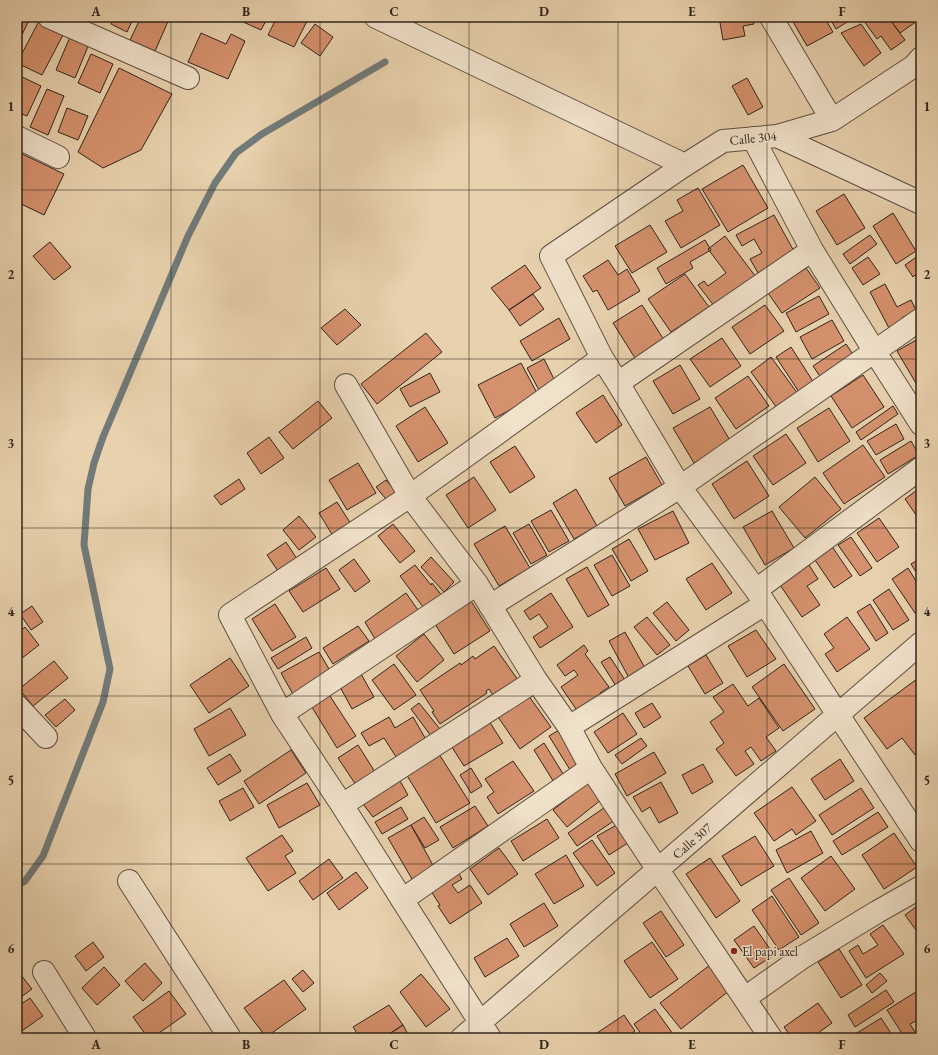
<svg xmlns="http://www.w3.org/2000/svg" width="938" height="1055" viewBox="0 0 938 1055" font-family="'EB Garamond',serif">
	<style>
		.lines { fill: none; stroke-linecap: round; stroke-linejoin: round }
		.stream { stroke: #717a79; stroke-width: 7 }
		.building { fill: #d5916d; stroke: #30241d }
		.minor-casing { stroke: #5e4f41; stroke-width: 24 }
		.minor { stroke: #f0e1ca; stroke-width: 22 }
		.grid { fill: none; stroke: #30241d; stroke-width: 1; stroke-opacity: 0.55 }
		.poi-dot { fill: #8f2418; stroke: #f0e1ca; stroke-width: 1.5 }
		.labels { text-anchor: middle; dominant-baseline: central; stroke-width: 3; stroke-linejoin: round; paint-order: stroke }
		.street-label { font-size: 13px; fill: #30241d; stroke: #f0e1ca }
		.poi-label { font-size: 13px; fill: #30241d; stroke: #f0e1ca; text-anchor: start }
		.neatline { fill: none; stroke: #30241d; stroke-width: 1.5 }
		.grid-label { font-size: 13px; text-anchor: middle; font-weight: bold; fill: #30241d }
	</style>
	<rect width="100%" height="100%" fill="#e8d1ad"/>
	<filter id="stains"><feTurbulence type="fractalNoise" baseFrequency=".005" numOctaves="4"/><feColorMatrix values="0 0 0 0 .2 0 0 0 0 .09 0 0 0 0 .02 0 0 0 .5 -.17"/></filter>
	<radialGradient id="worn" r=".72"><stop offset=".6" stop-color="#630" stop-opacity="0"/><stop offset="1" stop-color="#630" stop-opacity=".3"/></radialGradient>
	<g class="lines">
		<path class="stream" d="M17 885 25 881 43 856 103 702 110 669 84 545 88 489 94 463 103 437 188 236 215 183 236 153 262 134 385 62"/>
	</g>
	<path class="building" d="M17 17 30 18 18 43H17Z
		M115 17H134L127 32 111 24Z
		M141 17H170L155 51 130 40Z
		M232 17H268L261 30Z
		M277 17H309L294 47 268 35Z
		M719 17H753L754 24 743 26 745 36 723 40Z
		M798 17H824L833 32 807 46 792 20Z
		M829 17H851L852 19 836 29Z
		M861 17H888L905 40 891 50 881 36 877 39Z
		M888 17H921V25L917 21 900 33Z
		M39 21 64 33 42 75 17 63Z
		M315 24 333 37 320 56 301 43Z
		M861 24 881 53 864 66 841 33Z
		M201 33 226 44 231 34 245 41 228 79 188 62Z
		M70 37 89 44 75 78 56 70Z
		M91 54 113 64 100 93 78 83Z
		M119 68 172 94 141 150 103 168 78 152Z
		M18 75 41 86 27 116 17 112Z
		M747 78 763 107 748 115 732 86Z
		M47 89 64 96 48 135 30 127Z
		M67 108 88 116 78 140 58 132Z
		M18 152 64 174 44 215 17 202V155Z
		M743 165 768 208 728 232 702 189Z
		M698 188 720 225 681 248 665 221 683 211 677 200Z
		M844 194 865 228 837 245 816 211Z
		M893 213 916 251 896 264 873 226Z
		M774 215 795 253 758 273 750 259 762 253 754 239 742 246 736 235Z
		M650 225 667 252 632 273 615 246Z
		M870 235 877 244 850 264 843 254Z
		M725 236 756 277 715 307 698 285 704 281 708 286 726 273 708 249Z
		M705 240 711 250 690 262 693 268 666 284 657 268Z
		M50 242 71 267 54 280 33 256Z
		M921 254V284L915 275 913 277 905 265Z
		M868 257 880 274 863 285 852 268Z
		M608 260 618 275 627 269 640 291 608 310 597 290 593 292 583 276Z
		M525 265 541 288 509 310 491 288Z
		M806 268 820 288 782 313 768 293Z
		M685 274 709 307 671 332 648 299Z
		M885 284 897 307 911 300 916 310 902 318 904 320 889 328 870 292Z
		M533 294 544 309 520 326 509 310Z
		M819 296 829 314 796 332 786 313Z
		M642 305 664 340 635 358 613 323Z
		M765 305 784 331 750 354 732 327Z
		M345 309 361 325 337 345 321 328Z
		M559 318 570 339 532 361 520 341Z
		M832 320 844 341 812 359 800 337Z
		M426 333 442 352 377 404 361 384Z
		M722 338 741 366 710 387 690 359Z
		M918 339 921 345V383L917 385 897 351Z
		M846 344 856 359 823 381 813 366Z
		M791 347 814 383 799 392 776 357Z
		M771 357 798 394 777 408 751 372Z
		M544 359 556 383 540 392 527 368Z
		M521 363 538 395 495 418 478 385Z
		M680 365 700 399 673 414 653 381Z
		M430 373 440 392 410 407 400 389Z
		M863 375 884 407 852 428 831 396Z
		M748 376 769 406 736 429 715 398Z
		M603 395 622 425 596 443 576 413Z
		M318 401 332 418 293 449 279 432Z
		M893 406 898 414 861 440 856 432Z
		M425 407 448 443 418 462 396 426Z
		M710 407 731 442 694 463 673 428Z
		M829 408 850 441 818 462 797 428Z
		M896 424 904 439 876 455 867 441Z
		M786 434 806 463 773 485 753 456Z
		M269 437 284 458 261 474 247 453Z
		M911 441 919 455 888 474 880 460Z
		M863 445 885 477 844 504 823 473Z
		M515 446 535 477 510 493 490 462Z
		M646 457 662 485 625 506 609 478Z
		M747 461 769 496 734 519 712 484Z
		M358 463 376 493 347 510 329 480Z
		M474 477 496 510 468 528 446 495Z
		M815 477 841 509 805 538 779 507Z
		M239 479 245 489 221 505 214 496Z
		M386 480 400 496 390 504 376 487Z
		M921 487V522L905 499Z
		M576 489 597 526 574 539 553 503Z
		M337 502 351 524 333 536 319 513Z
		M551 510 569 541 549 552 531 521Z
		M673 511 689 543 655 560 638 529Z
		M772 511 794 548 765 565 743 527Z
		M299 516 316 537 299 550 283 530Z
		M879 518 899 547 877 562 857 533Z
		M393 524 415 551 400 563 378 536Z
		M529 524 547 555 531 564 513 533Z
		M505 526 530 568 499 586 474 544Z
		M851 537 872 568 860 576 838 545Z
		M629 539 648 571 631 581 612 549Z
		M286 542 297 559 278 571 267 555Z
		M831 545 852 576 834 588 813 557Z
		M612 555 630 586 612 596 594 565Z
		M431 557 454 582 444 592 421 567Z
		M921 558V580L911 564Z
		M354 559 370 581 355 592 339 570Z
		M712 563 732 593 706 610 686 579Z
		M415 565 431 585 432 583 443 597 426 611 400 576Z
		M809 565 818 579 807 586 820 605 802 617 780 585Z
		M587 567 609 605 588 617 566 579Z
		M326 568 340 589 303 612 289 591Z
		M908 568 921 589V610L915 613 892 579Z
		M889 589 909 620 893 630 873 600Z
		M406 593 418 610 375 639 365 622Z
		M551 593 573 627 540 648 533 637 548 627 539 614 530 620 524 611Z
		M471 601 490 631 454 654 435 624Z
		M667 602 689 630 676 641 653 613Z
		M275 604 296 637 272 651 252 619Z
		M870 604 888 633 876 641 857 612Z
		M32 606 43 622 31 630 20 614Z
		M647 617 670 645 657 655 634 627Z
		M847 617 870 649 837 672 825 654 834 648 824 634Z
		M358 626 369 641 333 664 323 648Z
		M25 627 39 645 17 662V634Z
		M756 630 776 659 747 677 728 646Z
		M625 632 645 668 629 678 609 641Z
		M424 634 444 660 417 682 396 656Z
		M306 637 312 648 278 669 271 658Z
		M584 645 588 651 585 654 609 687 600 693 601 695 578 712 561 687 578 675 574 670 565 676 557 665Z
		M494 646 518 680 494 697 489 689 486 691 487 693 440 724 432 712 434 711 420 690 460 663 461 665 473 656 475 659Z
		M319 652 332 674 294 696 281 673Z
		M706 655 723 683 705 694 688 666Z
		M610 657 625 680 616 686 601 662Z
		M230 658 249 686 209 713 190 685Z
		M54 661 68 678 33 706 19 689Z
		M394 664 416 695 394 710 372 680Z
		M784 664 815 709 783 731 752 687Z
		M361 674 374 697 352 709 340 687Z
		M921 676V751L915 755 902 738 887 749 864 718Z
		M733 684 748 706 759 698 779 728 766 737 776 751 761 761 751 747 745 751 754 764 736 776 716 749 724 743 710 722 724 712 713 697Z
		M328 693 356 736 337 748 310 704Z
		M528 695 551 727 520 749 498 717Z
		M65 699 75 710 56 727 45 715Z
		M419 703 440 729 431 736 411 709Z
		M652 703 661 717 644 728 635 713Z
		M230 708 246 735 209 756 194 729Z
		M623 713 637 734 608 753 594 732Z
		M389 717 395 728 413 717 428 743 398 760 384 738 369 746 361 733Z
		M489 721 503 743 464 766 450 744Z
		M559 730 582 766 572 773 549 736Z
		M641 738 647 746 622 764 615 755Z
		M544 743 565 777 555 784 534 750Z
		M358 745 375 772 356 785 338 758Z
		M291 750 306 773 259 804 244 781Z
		M654 752 666 773 627 796 615 774Z
		M230 754 241 771 218 785 207 768Z
		M439 754 470 803 436 823 406 774Z
		M840 759 854 781 825 800 811 779Z
		M513 761 534 791 498 814 487 797 494 792 485 779Z
		M703 764 713 782 692 794 682 775Z
		M471 768 482 786 471 793 460 775Z
		M400 781 408 795 373 817 363 804Z
		M589 782 602 799 567 827 553 810Z
		M661 782 678 813 659 823 650 807 642 812 633 797Z
		M307 783 320 805 279 828 267 805Z
		M792 787 816 821 796 835 792 829 774 841 754 813Z
		M243 788 254 807 230 821 219 801Z
		M861 788 874 808 832 835 819 815Z
		M608 805 618 818 577 846 568 833Z
		M475 806 488 826 453 848 440 827Z
		M401 807 408 819 382 834 375 822Z
		M878 812 888 827 842 855 833 841Z
		M424 817 439 840 425 848 411 825Z
		M547 819 559 838 523 861 511 841Z
		M620 823 631 841 609 855 597 836Z
		M411 825 434 867 412 879 388 838Z
		M811 831 823 853 787 873 776 850Z
		M894 833 917 867 884 889 862 855Z
		M282 835 293 851 285 856 296 873 268 891 246 858Z
		M755 836 774 866 741 886 722 856Z
		M592 840 615 873 597 886 573 853Z
		M499 848 518 874 488 895 470 869Z
		M566 855 584 886 554 904 535 874Z
		M831 856 855 889 825 911 801 878Z
		M710 858 740 901 716 918 686 874Z
		M329 859 343 878 313 900 299 881Z
		M456 869 462 879 452 885 458 893 470 885 482 903 450 924 438 906 440 905 429 888Z
		M356 872 368 888 339 910 327 893Z
		M789 878 819 923 801 935 771 890Z
		M772 896 799 937 779 950 752 910Z
		M544 903 558 926 524 947 510 924Z
		M921 903V937L905 915Z
		M661 911 684 945 666 957 643 923Z
		M883 925 904 954 866 978 849 951 858 945 863 954 878 945 870 934Z
		M754 926 774 955 754 968 734 940Z
		M507 938 519 956 485 977 474 958Z
		M93 942 104 957 86 971 75 956Z
		M652 942 678 979 650 998 624 961Z
		M839 949 862 985 841 998 818 962Z
		M145 963 162 983 143 1001 125 981Z
		M710 965 730 990 681 1029 660 1003Z
		M104 967 120 985 97 1005 82 988Z
		M17 970 32 989 17 1000Z
		M303 970 314 983 303 992 292 979Z
		M880 973 887 981 872 993 866 985Z
		M421 974 450 1009 426 1027 400 992Z
		M284 980 306 1009 266 1037 244 1008Z
		M886 990 894 1002 855 1027 848 1015Z
		M919 990 921 992V1018L910 1024 917 1035 913 1038H905L887 1010Z
		M169 991 186 1014 152 1038H148L133 1017Z
		M30 998 43 1016 19 1033 17 1030V1007Z
		M818 1003 832 1023 811 1038H792L784 1027Z
		M389 1005 403 1025 383 1038H360L353 1027Z
		M655 1009 673 1034 667 1038H644L634 1024Z
		M624 1015 635 1031 625 1038H600L597 1033Z
		M881 1018 894 1038H849Z
		M403 1025 410 1038H383Z"/>
	<g class="lines">
		<g class="minor-casing">
			<path id="minor" d="M49 17 188 78
				M376 17 685 165
				M771 17 832 120
				M921 58 914 66 832 120 777 136 723 141 685 165 551 256 602 358 618 383 680 487 756 590 921 841
				M777 136 921 203
				M17 137 58 157
				M753 138 812 250 875 352 921 424
				M618 383 812 250
				M346 385 410 496 477 584 536 680 569 727 591 768 658 870 771 1038
				M756 590 921 468
				M490 606 680 487 921 319
				M17 706 46 737
				M282 714 477 584
				M569 727 765 604
				M342 805 536 680
				M129 881 230 1038
				M402 900 591 768
				M44 972 85 1038
				M745 998 803 957 877 912 921 887
				M462 1038 921 643
				M490 1038 342 805 282 714 230 615 410 496 602 358"/>
		</g>
		<use href="#minor" class="minor"/>
	</g>
	<path class="grid" d="M171 17V1038M320 17V1038M469 17V1038M618 17V1038M767 17V1038M17 190H921M17 359H921M17 528H921M17 696H921M17 864H921"/>
	<circle class="poi-dot" cx="734" cy="951" r="4"/>
	<g class="labels">
		<g class="street-label">
			<text transform="translate(753 138) rotate(-6)">Calle 304</text>
			<text transform="translate(692 841) rotate(-41)">Calle 307</text>
		</g>
		<g class="poi-label">
			<text x="742" y="951">El papi axel</text>
		</g>
	</g>
	<rect width="938" height="1055" fill="none" stroke="#e8d1ad" stroke-width="44"/>
	<rect x="22" y="22" width="894" height="1011" class="neatline"/>
	<g class="grid-label">
		<text x="96" y="16">A</text>
		<text x="246" y="16">B</text>
		<text x="394" y="16">C</text>
		<text x="544" y="16">D</text>
		<text x="692" y="16">E</text>
		<text x="842" y="16">F</text>
		<text x="11" y="111">1</text>
		<text x="927" y="111">1</text>
		<text x="11" y="279">2</text>
		<text x="927" y="279">2</text>
		<text x="11" y="448">3</text>
		<text x="927" y="448">3</text>
		<text x="11" y="616">4</text>
		<text x="927" y="616">4</text>
		<text x="11" y="785">5</text>
		<text x="927" y="785">5</text>
		<text x="11" y="953">6</text>
		<text x="927" y="953">6</text>
		<text x="96" y="1049">A</text>
		<text x="246" y="1049">B</text>
		<text x="394" y="1049">C</text>
		<text x="544" y="1049">D</text>
		<text x="692" y="1049">E</text>
		<text x="842" y="1049">F</text>
	</g>
	<rect width="100%" height="100%" filter="url(#stains)"/>
	<rect width="100%" height="100%" fill="url(#worn)"/>
</svg>
